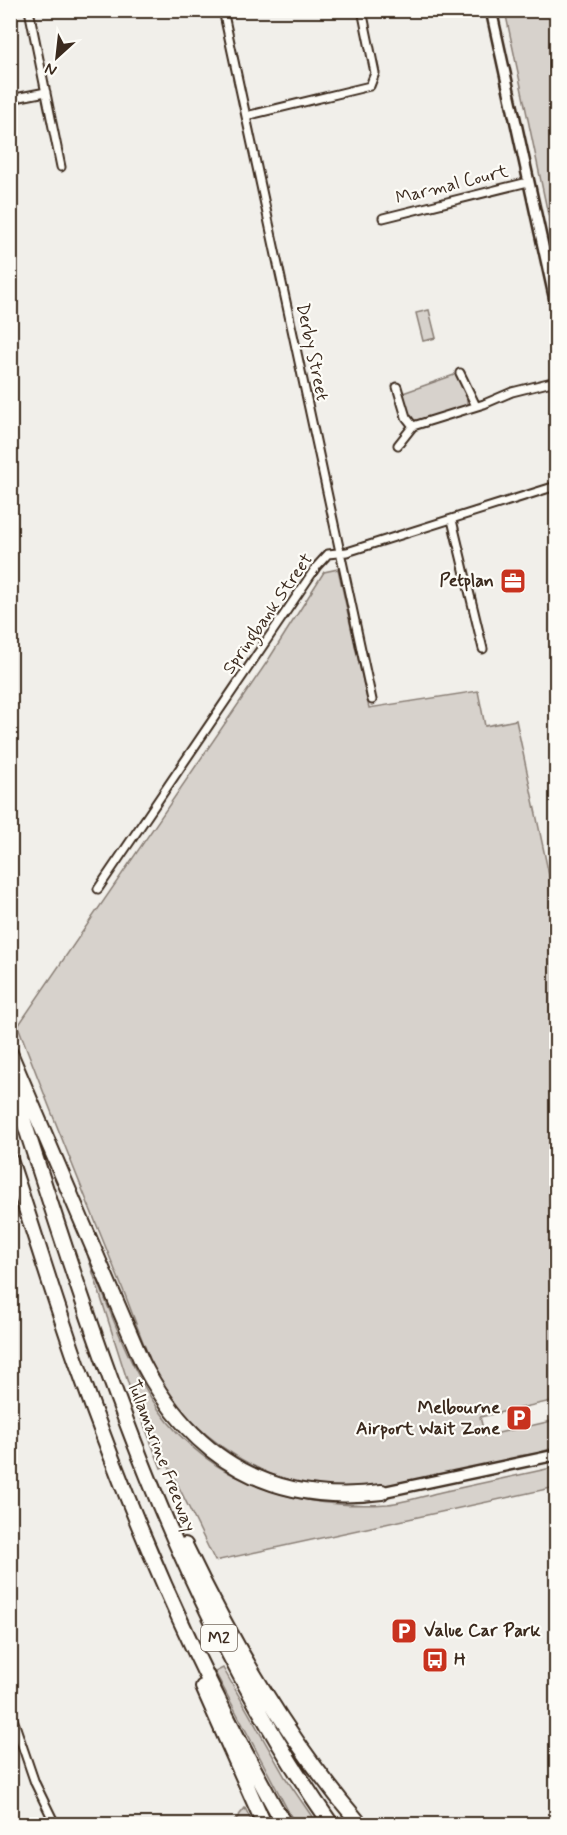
<svg xmlns="http://www.w3.org/2000/svg" width="567" height="1835" viewBox="0 0 567 1835" font-family="Mynerve,sans-serif">
	<style>
		.green { fill: #d7d2cc; stroke: #897e75; stroke-width: 1.5 }
		.lines { fill: none; stroke-linecap: round; stroke-linejoin: round }
		.minor-casing { stroke: #3b2a1e; stroke-width: 11 }
		.tertiary-casing { stroke: #3b2a1e; stroke-width: 14 }
		.motorway-casing { stroke: #3b2a1e; stroke-width: 18 }
		.minor { stroke: #fdfcf7; stroke-width: 7 }
		.tertiary { stroke: #fdfcf7; stroke-width: 9 }
		.motorway { stroke: #fdfcf7; stroke-width: 14 }
		.labels { text-anchor: middle; dominant-baseline: central; stroke-width: 4.5; stroke-linejoin: round; paint-order: stroke }
		.shield { fill: #fdfcf7; stroke: #75695f; stroke-width: 1.5 }
		.shield-label { font-size: 16px; font-weight: bold; fill: #3b2a1e }
		.street-label { font-size: 18px; fill: #3b2a1e; stroke: #fdfcf7 }
		.poi-label { font-size: 18px; font-weight: bold; fill: #3b2a1e; stroke: #fdfcf7; text-anchor: end }
	</style>
	<rect width="100%" height="100%" fill="#f1efea"/>
	<filter id="ink" filterUnits="userSpaceOnUse"><feTurbulence type="fractalNoise" baseFrequency=".0167" numOctaves="2"/><feDisplacementMap in="SourceGraphic" scale="12" xChannelSelector="R" yChannelSelector="G"/><feConvolveMatrix kernelMatrix="1 2 1 2 8 2 1 2 1" color-interpolation-filters="sRGB"/></filter>
	<g filter="url(#ink)">
		<path class="green" d="M505 11H556V252Z
			M429 310 436 338 423 341 416 313Z
			M457 374 467 394V403L464 406 417 421 410 418 403 393Z
			M338 569 369 708 478 691 485 726 516 720 553 894 556 893V1400L480 1417 485 1436 556 1420V1447L535 1454 517 1456V1459C456 1472 378 1497 316 1487 262 1478 213 1447 178 1406 153 1378 138 1327 124 1292 88 1204 52 1116 18 1026L267 662 324 572Z
			M88 1257C110 1308 127 1364 159 1410 211 1484 300 1510 388 1504 405 1502 424 1496 441 1492 479 1484 518 1475 556 1467V1487L215 1561 168 1465 161 1468 130 1389Z
			M223 1668 285 1777 317 1824H295L215 1672Z
			M245 1808 253 1824H232Z"/>
		<g class="lines">
			<g class="minor-casing">
				<path id="minor" d="M29 10 61 167
					M223 10 372 700
					M10 99 46 92
					M246 116 370 86 375 73 362 10
					M383 218 528 182
					M460 373 476 406
					M397 387 406 417 413 426
					M398 445 413 426 484 404 512 392 556 381
					M452 520 483 649
					M98 889 317 566 328 554 347 552 556 486
					M10 1710 35 1783 55 1824"/>
			</g>
			<g class="tertiary-casing">
				<path id="tertiary" d="M491 10 556 305
					M382 1492 556 1455"/>
			</g>
			<g class="motorway-casing">
				<path id="motorway" d="M10 1053 142 1362C192 1459 271 1506 382 1492
					M10 1078C93 1336 174 1600 331 1824
					M10 1160C34 1231 55 1302 80 1372 135 1528 203 1680 284 1824
					M185 1545C233 1645 288 1740 360 1824
					M203 1687 264 1824"/>
			</g>
			<use href="#minor" class="minor"/>
			<use href="#tertiary" class="tertiary"/>
			<use href="#motorway" class="motorway"/>
		</g>
	</g>
	<defs>
		<g id="office-square" transform="scale(1.35)"><rect x="-9" y="-9" width="18" height="18" rx="4" fill="#c8321e" stroke="#fdfcf7"/><path d="M-6-3h4V-5.5h4V-3h4V5H-6ZM-1-4.5V-3h2v-1.5ZM-6 0V1H6V0Z" fill="#fff"/></g>
		<g id="parking-square" transform="scale(1.35)"><rect x="-9" y="-9" width="18" height="18" rx="4" fill="#c8321e" stroke="#fdfcf7"/><path d="M-3.5-5.5H1a3.5 3.5 0 0 1 0 7H-1V5.5H-3.5ZM-1-3.4V-.6H.8a1.4 1.4 0 0 0 0-2.8Z" fill="#fff"/></g>
		<g id="bus-square" transform="scale(1.35)"><rect x="-9" y="-9" width="18" height="18" rx="4" fill="#c8321e" stroke="#fdfcf7"/><path d="M-5-6H5V4H4V6H2V4H-2V6H-4V4H-5ZM-3.5-4V0h7V-4ZM-3.5 1.2v1.5H-2V1.2ZM2 1.2v1.5H3.5V1.2Z" fill="#fff"/></g>
	</defs>
	<g fill-rule="evenodd">
		<use href="#office-square" x="513" y="581"/>
		<use href="#parking-square" x="519" y="1418"/>
		<use href="#parking-square" x="404" y="1631"/>
		<use href="#bus-square" x="435" y="1660"/>
	</g>
	<g class="labels">
		<rect class="shield" x="201" y="1625" width="36" height="26" rx="4.5"/>
		<g class="shield-label">
			<text x="219" y="1638">M2</text>
		</g>
		<g class="street-label">
			<text transform="translate(452 185) rotate(-14)">Marmal Court</text>
			<text transform="translate(312 352) rotate(78)">Derby Street</text>
			<text transform="translate(268 614) rotate(-55)">Springbank Street</text>
			<text transform="translate(161 1456) rotate(69)">Tullamarine Freeway</text>
		</g>
		<g class="poi-label">
			<text x="494" y="581">Petplan</text>
			<text x="500" y="1408">Melbourne<tspan x="500" dy="21">Airport Wait Zone</tspan></text>
			<text x="424" y="1631" text-anchor="start">Value Car Park</text>
			<text x="454" y="1660" text-anchor="start">H</text>
		</g>
	</g>
	<rect width="567" height="1835" fill="none" stroke="#fdfcf7" stroke-width="36"/>
	<rect x="18" y="18" width="531" height="1799" fill="none" stroke="#3b2a1e" stroke-width="2" filter="url(#ink)"/>
	<g transform="translate(57 57) rotate(207)" stroke="#fdfcf7" stroke-width="4.5" paint-order="stroke">
	<path d="M0-4.5L10 22L0 15L-10 22Z" fill="#3b2a1e"/>
	<text y="-9" font-size="16" font-weight="bold" text-anchor="middle" fill="#3b2a1e">N</text>
	</g>
</svg>
